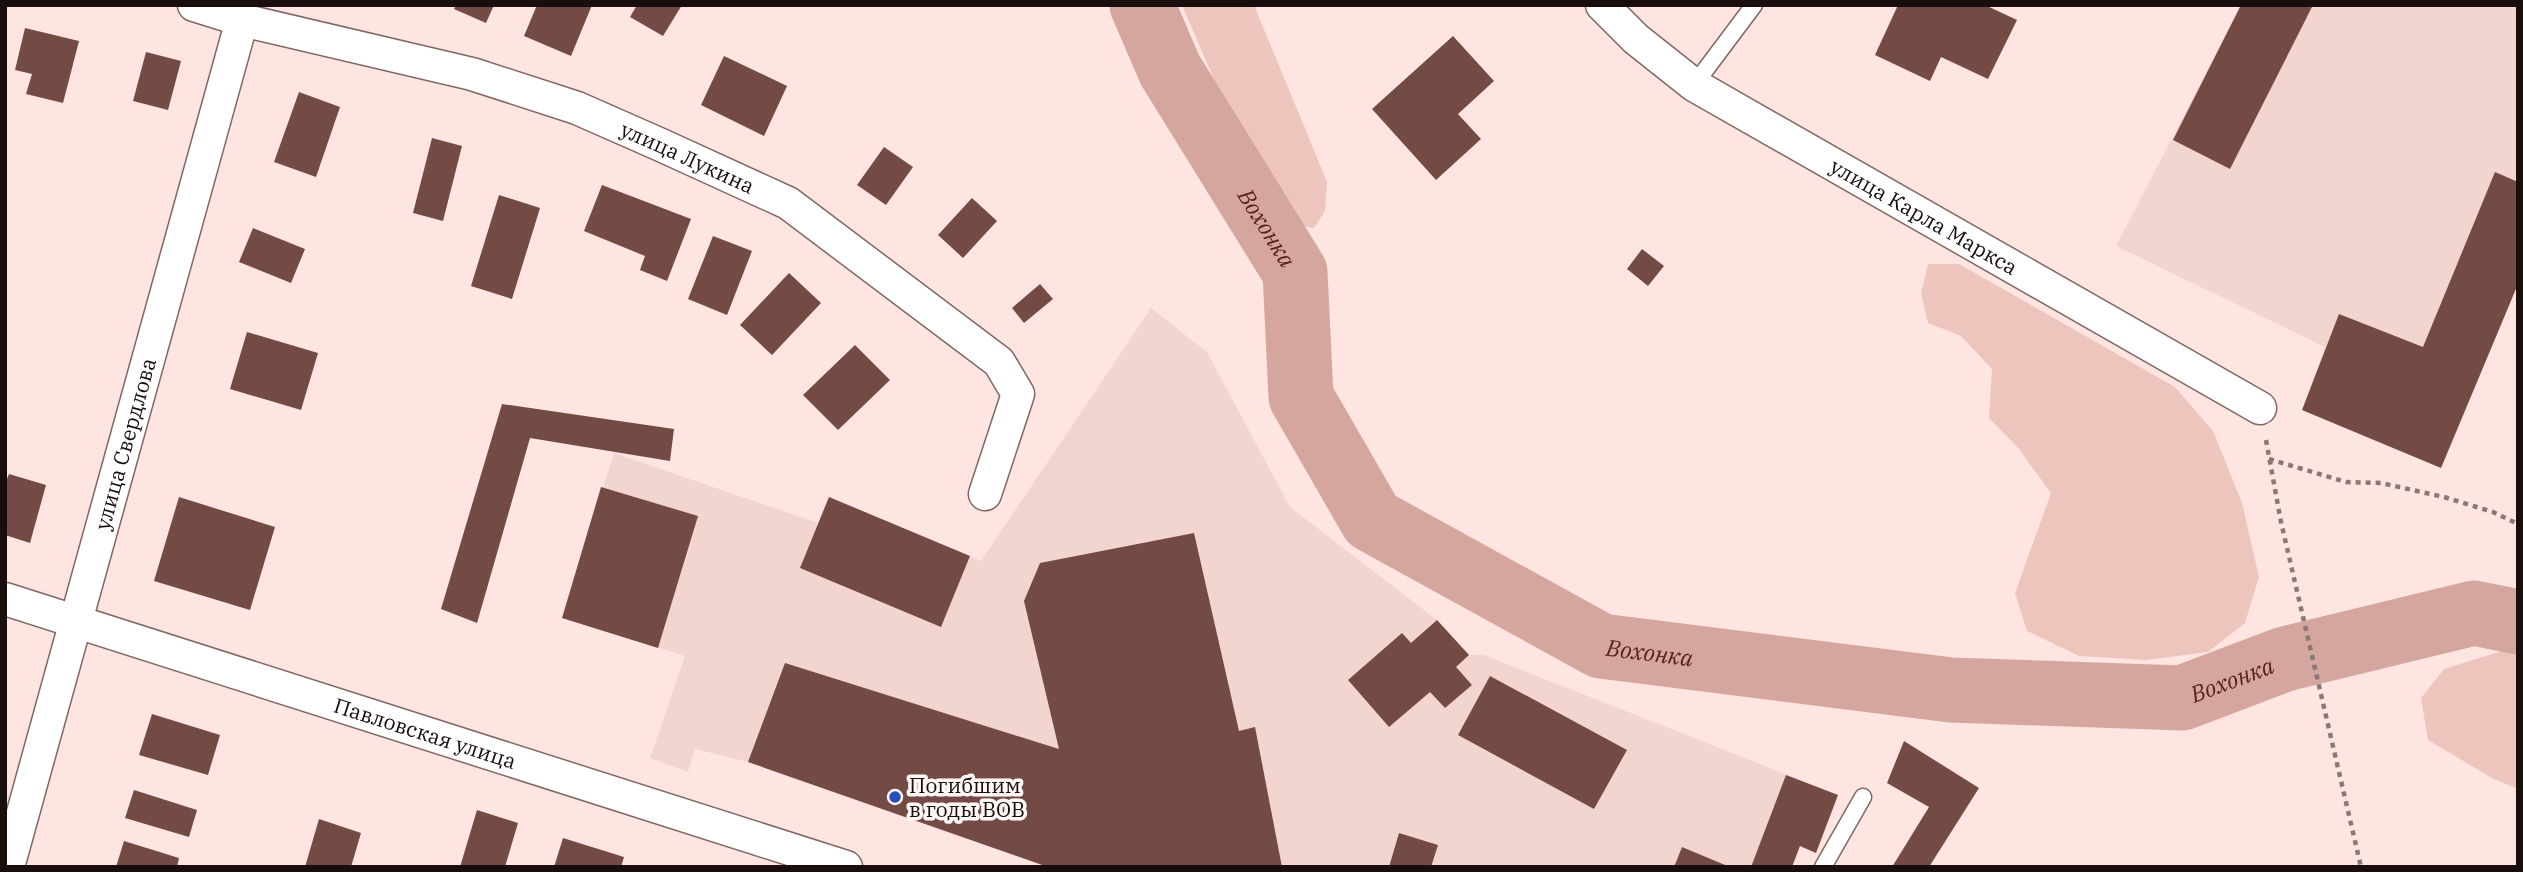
<svg xmlns="http://www.w3.org/2000/svg" width="2523" height="872" viewBox="0 0 2523 872" font-family="'IBM Plex Serif',serif">
	<style>
		.built { fill: #f3d5cf }
		.green { fill: #eec5bd }
		.lines { fill: none; stroke-linecap: round; stroke-linejoin: round }
		.river { stroke: #d5a69d; stroke-width: 65 }
		.building { fill: #734b44 }
		.service-casing { stroke: #816762; stroke-width: 19 }
		.minor-casing { stroke: #816762; stroke-width: 35 }
		.path { stroke: #8a7875; stroke-width: 4.5; stroke-dasharray: 5 5; stroke-linecap: butt }
		.service { stroke: #fff; stroke-width: 16 }
		.minor { stroke: #fff; stroke-width: 32 }
		.poi-dot { fill: #274ebd; stroke: #fef7f6; stroke-width: 2.5 }
		.labels { text-anchor: middle; dominant-baseline: central; stroke-width: 7; stroke-linejoin: round; paint-order: stroke }
		.street-label { font-size: 21px; fill: #180e0c; stroke: #fef7f6 }
		.poi-label { font-size: 21px; fill: #180e0c; stroke: #fef7f6; text-anchor: start }
		.water-label { font-size: 23px; font-style: italic; fill: #5a2118; stroke: #fef7f6 }
	</style>
	<rect width="100%" height="100%" fill="#fee5e1"/>
	<path class="built" d="M2241 5H2518V284L2441 468 2302 410 2325 347 2116 246Z
		M1151 308 1207 352 1290 507 1437 620 1469 655H1484L1838 795 1816 853 1765 833 1751 867H1730L1682 847 1674 867H1048L748 762 695 749 688 772 650 758 685 656 562 618 614 453 818 523 829 497 981 561Z"/>
	<path class="green" d="M1182 5H1254L1327 182 1325 211 1314 228 1287 224 1235 128Z
		M1928 264H1959L2175 387 2213 431 2242 503 2259 577 2245 623 2208 652 2146 660 2079 656 2027 631 2015 593 2051 493 2019 449 1989 418 1992 369 1961 336 1928 323 1921 293Z
		M2502 651 2518 655V789L2492 778 2428 740 2421 698 2444 669Z"/>
	<g class="lines">
		<path class="river" id="s1" d="M1142 5 1170 70 1295 272 1301 397 1372 520 1601 646 1951 690 2182 698 2285 659 2474 613 2518 622"/>
	</g>
	<path class="building" d="M456 5H494L486 23 454 9Z
		M537 5H592L571 56 524 36Z
		M637 5H682L663 36 630 17Z
		M1898 5H1985L2017 20 1988 79 1941 57 1930 81 1875 55Z
		M2241 5H2313L2230 169 2173 140Z
		M25 28 79 41 63 103 26 94 32 74 15 70Z
		M1453 36 1494 81 1458 114 1481 139 1436 180 1372 109Z
		M146 52 181 61 168 110 133 101Z
		M724 56 787 86 764 136 701 105Z
		M299 92 340 107 316 177 274 162Z
		M432 138 462 146 443 221 413 213Z
		M884 147 913 167 886 205 857 185Z
		M2495 172 2518 182V284L2441 468 2302 410 2339 314 2423 347Z
		M602 185 691 219 667 281 640 270 645 256 584 231Z
		M499 195 540 208 512 299 471 286Z
		M972 198 997 221 963 258 938 235Z
		M253 228 305 249 291 283 239 262Z
		M713 236 752 251 727 315 688 299Z
		M1642 249 1664 266 1648 286 1627 269Z
		M789 273 821 303 772 355 740 325Z
		M1040 284 1053 299 1024 323 1012 308Z
		M247 332 318 353 301 410 230 389Z
		M855 345 890 380 838 430 803 395Z
		M502 404 674 429 670 461 530 438 477 623 441 609Z
		M9 474 46 485 30 543 5 535V484Z
		M601 487 698 516 658 648 562 618Z
		M179 497 275 527 250 610 154 581Z
		M829 497 970 556 941 627 800 568Z
		M1194 533 1239 731 1255 727 1282 867H1048L748 762 785 663 1059 749 1024 601 1040 563Z
		M1437 620 1469 655 1456 667 1472 685 1445 708 1430 692 1389 727 1348 680 1402 633 1411 643Z
		M1490 676 1627 750 1594 809 1458 735Z
		M152 714 220 735 208 775 139 755Z
		M1904 741 1979 788 1929 867H1892L1929 807 1887 783Z
		M1786 775 1838 795 1816 853 1800 846 1792 867H1751Z
		M134 790 197 810 189 837 125 818Z
		M477 810 518 823 505 867H460Z
		M319 819 361 833 351 867H305Z
		M1399 833 1438 845 1431 867H1389Z
		M563 838 624 857 621 867H554Z
		M124 841 179 858 177 867H116Z
		M1682 847 1730 867H1674Z"/>
	<g class="lines">
		<g class="service-casing">
			<path id="service" d="M1694 85 1754 5
				M1823 867 1863 797"/>
		</g>
		<g class="minor-casing">
			<g id="minor">
				<path id="s2" d="M194 5 242 20 472 74 577 108 661 145 788 203 999 362 1018 394 985 494"/>
				<path id="s3" d="M1602 5 1636 39 1694 85 2260 408"/>
				<path id="s4" d="M5 599 846 867"/>
				<path id="s5" d="M8 867 242 20"/>
			</g>
		</g>
		<path class="path" d="M2266 440 2281 522 2361 867
			M2269 459 2346 482 2381 483 2444 497 2493 512 2518 524"/>
		<use href="#service" class="service"/>
		<use href="#minor" class="minor"/>
	</g>
	<circle class="poi-dot" cx="895" cy="797" r="7"/>
	<g class="labels">
		<g class="street-label">
			<text stroke="none"><textPath href="#s2" startOffset="518">улица Лукина</textPath></text>
			<text stroke="none"><textPath href="#s3" startOffset="387">улица Карла Маркса</textPath></text>
			<text stroke="none"><textPath href="#s5" startOffset="439">улица Свердлова</textPath></text>
			<text stroke="none"><textPath href="#s4" startOffset="441">Павловская улица</textPath></text>
		</g>
		<g class="poi-label">
			<text x="909" y="785">Погибшим<tspan x="909" dy="24">в годы ВОВ</tspan></text>
		</g>
		<g class="water-label">
			<text stroke="none"><textPath href="#s1" startOffset="256">Вохонка</textPath></text>
			<text stroke="none"><textPath href="#s1" startOffset="886">Вохонка</textPath></text>
			<text stroke="none"><textPath href="#s1" startOffset="1474">Вохонка</textPath></text>
		</g>
	</g>
	<rect width="2523" height="872" fill="none" stroke="#180e0c" stroke-width="14"/>
</svg>
